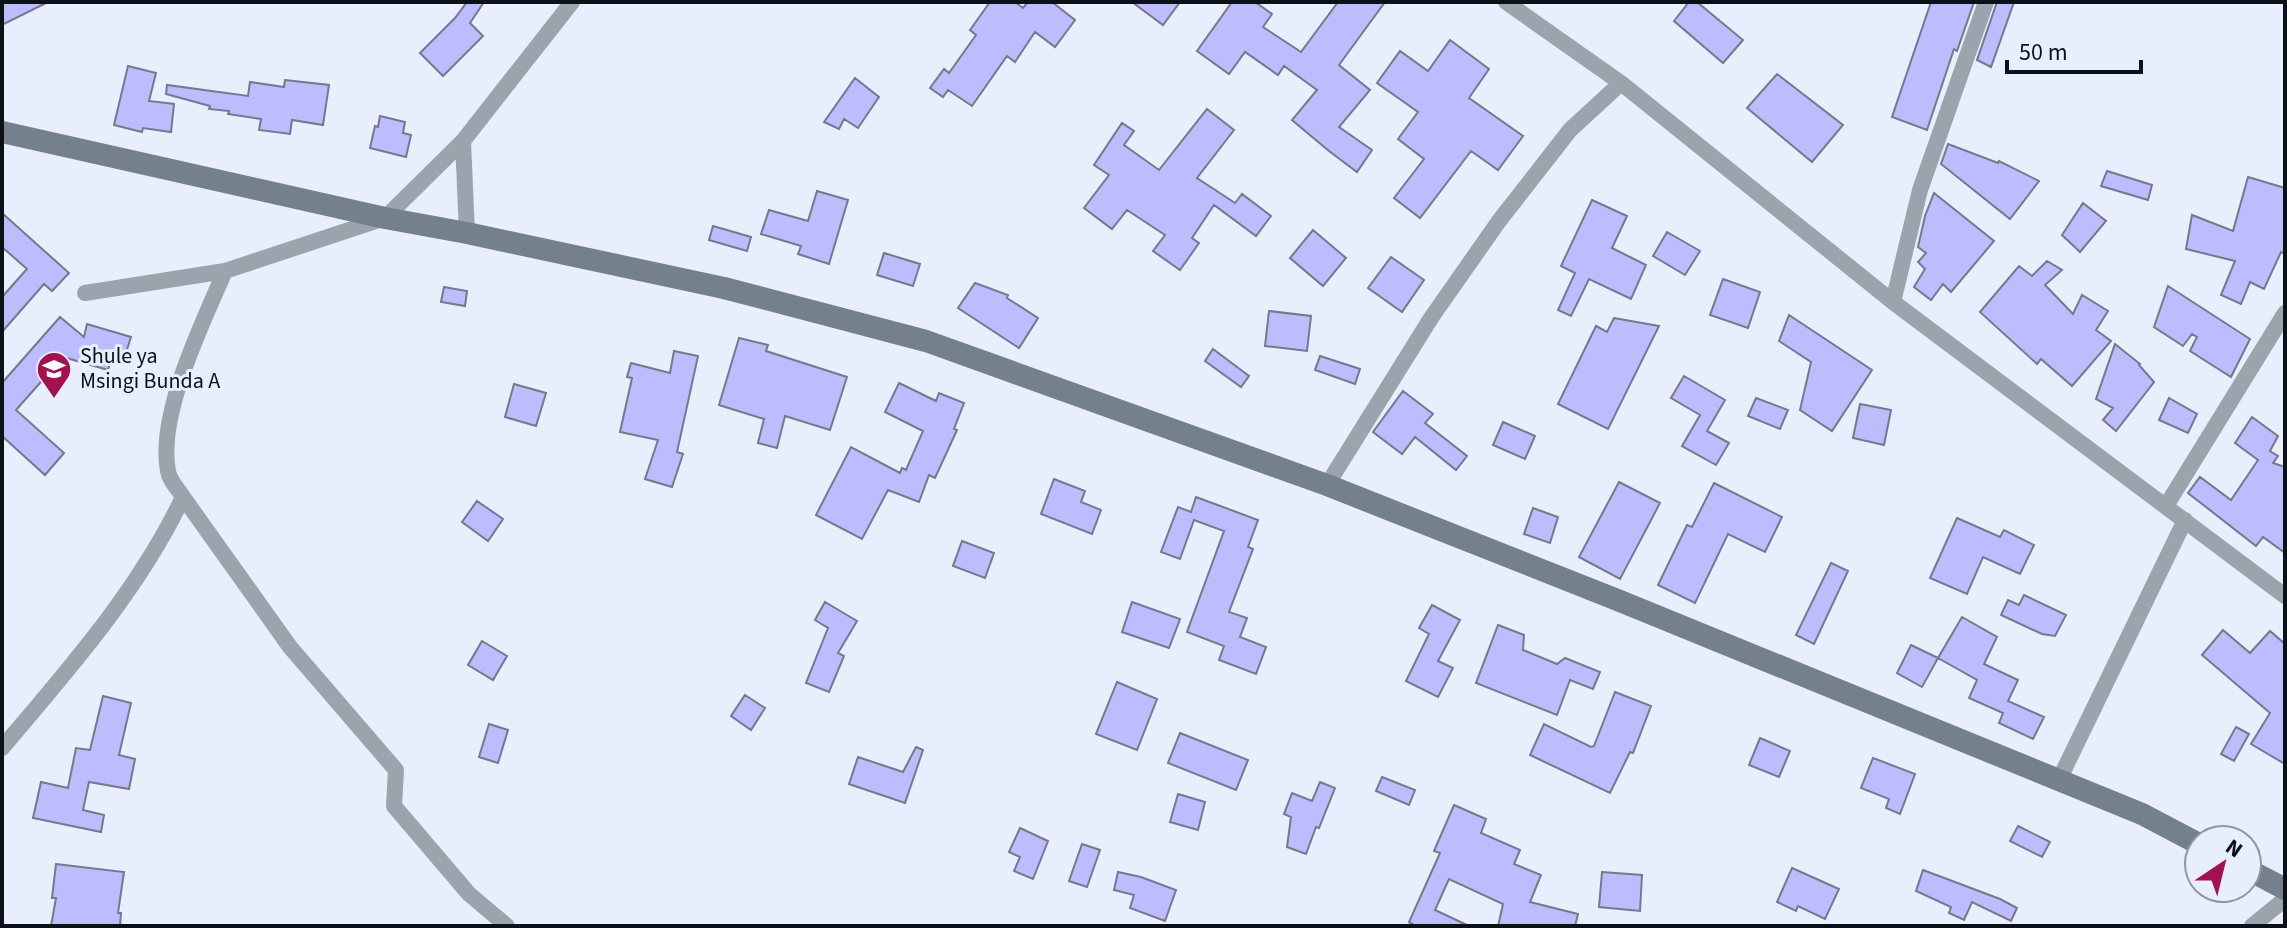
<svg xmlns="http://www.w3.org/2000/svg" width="2287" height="928" viewBox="0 0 2287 928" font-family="'Source Sans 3',sans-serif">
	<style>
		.building { fill: #bdbcfe; stroke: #77778d; stroke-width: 2 }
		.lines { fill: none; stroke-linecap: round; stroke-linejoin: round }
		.street { stroke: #9ba4ac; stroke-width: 16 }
		.secondary { stroke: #74808b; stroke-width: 22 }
		.labels { text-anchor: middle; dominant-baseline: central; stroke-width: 6; stroke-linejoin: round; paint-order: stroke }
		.poi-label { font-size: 22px; fill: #0c1017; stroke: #e8eefc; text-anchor: start }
	</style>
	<rect width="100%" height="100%" fill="#e8eefc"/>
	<path class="building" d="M2 2H48L2 25Z
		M467 2H484L470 23 483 36 443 76 420 53 455 18Z
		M990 2H1015L1023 8 1028 2H1052L1075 20 1055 47 1035 32 1015 62 1007 56 972 106 948 90 943 97 930 88 944 69 949 73 976 35 970 30Z
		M1132 2H1180L1163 25Z
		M1232 2H1255L1272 14 1263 27 1301 52 1338 2H1385L1339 65 1370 90 1339 127 1372 150 1357 172 1329 151 1292 120 1317 90 1284 66 1278 75 1245 52 1229 74 1197 51Z
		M1689 2H1697L1743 40 1723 63 1674 21Z
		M1931 2H1974L1957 51 1954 49 1927 130 1892 117Z
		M1997 2H2014L1991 67 1977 60Z
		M1450 40 1489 69 1469 98 1523 136 1498 170 1471 151 1420 218 1394 198 1424 159 1398 139 1418 112 1377 83 1400 51 1428 71Z
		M128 66 156 73 149 101 174 104 171 132 143 128 142 132 114 125Z
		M1777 74 1843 125 1812 162 1747 108Z
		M855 78 879 97 858 128 844 119 839 129 824 122Z
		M285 80 329 85 323 125 292 120 290 134 259 130 261 119 228 114 229 111 209 109 210 106 166 94 167 85 248 96 250 82 284 87Z
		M1207 109 1234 130 1197 178 1235 203 1242 194 1271 216 1256 236 1214 205 1192 238 1199 243 1180 270 1153 251 1165 235 1127 210 1112 229 1084 208 1109 175 1094 165 1122 123 1134 131 1124 145 1159 170Z
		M380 116 405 122 403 133 411 135 406 157 370 148 375 126 378 127Z
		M1948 144 1998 163 1999 161 2039 181 2010 219 1941 164Z
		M2107 171 2152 185 2148 200 2101 186Z
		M2248 177 2285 188V254L2281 252 2264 289 2250 282 2241 304 2221 295 2235 261 2186 249 2192 215 2233 231Z
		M817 191 848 200 829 264 798 254 801 246 761 234 769 210 808 221Z
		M1934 193 1994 241 1951 292 1943 284 1931 300 1914 287 1925 269 1918 262 1926 253 1918 247 1925 216Z
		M1592 200 1627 216 1612 248 1646 265 1631 299 1589 279 1571 316 1558 310 1575 273 1561 266Z
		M2083 203 2106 221 2080 252 2062 235Z
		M2 213 69 273 52 291 44 284 2 332V297L27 269 2 247Z
		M713 226 751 237 747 251 709 240Z
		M1313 230 1346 258 1323 286 1290 258Z
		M1667 232 1700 251 1685 275 1653 256Z
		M884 253 920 264 913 286 877 275Z
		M1391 257 1424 280 1402 312 1368 288Z
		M2047 261 2062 270 2045 285 2073 314 2082 295 2108 311 2096 330 2111 341 2072 386 2041 359 2037 364 1980 312 2019 266 2032 276Z
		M1723 279 1760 292 1748 328 1710 315Z
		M975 283 1008 295 1007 298 1038 318 1019 348 958 308Z
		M2168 286 2250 339 2231 377 2190 351 2197 337 2192 334 2183 346 2154 327Z
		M444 287 467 291 465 306 441 302Z
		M1269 311 1311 316 1307 351 1265 346Z
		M1789 315 1872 370 1832 431 1800 410 1811 362 1779 341Z
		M60 317 84 337 87 324 131 337 125 356 113 352 108 370 63 357 16 410 64 453 45 475 2 436V383Z
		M1614 318 1659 326 1608 429 1558 404 1596 326 1607 332Z
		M739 338 768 345 766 351 847 377 830 430 785 416 777 448 758 443 764 419 719 405Z
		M2115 344 2140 364 2139 365 2154 382 2116 431 2103 420 2113 408 2096 399Z
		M1213 349 1249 376 1241 387 1205 361Z
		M674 351 698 356 677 452 683 454 672 487 645 479 658 440 620 432 632 378 627 377 631 363 670 373Z
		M1320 356 1360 369 1355 384 1315 370Z
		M1684 376 1725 400 1707 431 1729 443 1716 465 1682 446 1700 415 1671 398Z
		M899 383 936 401 939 393 964 403 954 429 957 430 935 478 929 475 919 502 888 490 862 539 816 515 851 447 900 473 902 468 906 470 923 431 885 412Z
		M514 384 546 393 536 426 505 417Z
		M1403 391 1433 414 1425 423 1467 456 1456 470 1415 437 1402 454 1373 432Z
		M1756 398 1788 410 1780 429 1748 416Z
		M2169 398 2197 414 2188 433 2159 420Z
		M1860 404 1891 410 1884 445 1853 438Z
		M2252 417 2278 436 2270 451 2278 456 2273 463 2285 467V553L2263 537 2256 546 2188 493 2200 477 2231 500 2258 460 2235 443Z
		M1503 422 1535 436 1525 459 1493 445Z
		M1054 479 1085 491 1081 502 1101 510 1092 534 1041 514Z
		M1619 482 1660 503 1620 579 1579 557Z
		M1714 483 1782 517 1765 552 1728 534 1695 603 1658 585 1687 525 1692 527Z
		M1196 497 1258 520 1248 547 1253 549 1229 612 1247 618 1240 637 1266 647 1256 674 1219 660 1224 646 1187 632 1224 531 1194 520 1180 559 1161 552 1178 507 1191 512Z
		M477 501 503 519 488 541 462 522Z
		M1533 508 1558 517 1550 543 1524 534Z
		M1957 518 2000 537 2004 530 2034 545 2020 574 1983 557 1967 594 1930 578Z
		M962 541 994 553 985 578 953 566Z
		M1831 563 1848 571 1814 644 1796 635Z
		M2024 595 2066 615 2055 636 2042 634 2001 615 2008 600 2019 605Z
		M825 602 857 621 838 653 844 656 829 692 806 683 828 628 815 620Z
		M1132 602 1180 619 1169 648 1122 632Z
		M1432 605 1460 620 1438 661 1453 668 1438 697 1406 681 1429 634 1419 628Z
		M1962 617 1997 637 1984 664 2018 680 2008 701 2044 717 2033 739 1999 723 2003 713 1969 698 1977 680 1938 658Z
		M1498 625 1524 635 1523 650 1557 664 1565 658 1600 672 1593 689 1570 680 1557 715 1476 683Z
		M2223 630 2250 653 2270 631 2285 644V764L2251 744 2270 713 2202 655Z
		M482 641 507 656 493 680 468 665Z
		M1911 645 1938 658 1922 687 1897 673Z
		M1117 682 1157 699 1137 750 1096 734Z
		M1615 692 1651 706 1633 753 1630 752 1610 793 1530 755 1544 724 1591 747 1594 746Z
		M745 695 765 708 751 730 731 716Z
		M103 696 131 703 119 755 135 759 129 789 89 782 83 810 104 815 101 832 33 818 41 782 68 788 76 748 90 750Z
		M489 724 508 730 498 763 479 757Z
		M2236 727 2249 734 2234 761 2221 754Z
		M1180 733 1248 760 1236 790 1168 763Z
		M1760 738 1790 751 1779 777 1749 765Z
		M916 747 923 750 905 803 849 784 858 757 903 772Z
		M1873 758 1915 774 1900 814 1886 808 1889 799 1861 788Z
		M1382 777 1415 790 1409 805 1376 791Z
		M1320 782 1335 788 1319 828 1316 827 1306 854 1287 847 1291 817 1284 814 1292 793 1312 801Z
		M1178 794 1205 802 1198 830 1170 822Z
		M1454 805 1486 819 1481 833 1520 850 1514 864 1541 875 1530 902 1578 914 1575 926H1498L1503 904 1449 879 1435 910 1469 926H1416L1409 922 1440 853 1434 851Z
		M2018 826 2050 842 2042 857 2010 841Z
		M1020 828 1048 841 1033 879 1014 871 1020 857 1009 852Z
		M1082 844 1100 850 1087 887 1069 881Z
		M56 864 124 872 118 913H121L120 926H51L56 898H52Z
		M1792 868 1839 889 1825 919 1798 906 1796 911 1777 902Z
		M1923 870 2000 899 2017 908 2011 921 1972 902 1964 920 1949 913 1951 907 1916 891Z
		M1118 872 1141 877 1176 890 1165 921 1130 908 1134 895 1114 890Z
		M1602 872 1642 875 1640 911 1599 907Z"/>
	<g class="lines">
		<path class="street" d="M1506 2 1621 83 1893 302 2285 596
			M463 141 467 233
			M85 293 225 271
			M1893 302 1920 190 1986 2
			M1327 485 1431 318 1499 221 1570 130 1621 83
			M2166 506 2285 313
			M2 748C68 670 139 590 183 497
			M2059 780 2185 520
			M507 926 469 894 394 806 396 770 290 647 183 497C178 489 169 480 168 471 157 415 203 322 225 271L385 218 463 141 572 2
			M2252 926 2285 899"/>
		<path class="secondary" d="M2 132 385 218 467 233 724 288 926 341 1327 485 1620 601 2142 814 2199 844
			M2247 869 2285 889"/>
	</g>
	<defs>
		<g id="school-pin" transform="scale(1.8)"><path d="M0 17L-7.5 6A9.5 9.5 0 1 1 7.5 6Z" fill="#a41150" stroke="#e8eefc"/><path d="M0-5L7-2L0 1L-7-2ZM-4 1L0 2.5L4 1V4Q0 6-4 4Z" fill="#fff"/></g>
	</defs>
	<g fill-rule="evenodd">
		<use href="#school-pin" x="54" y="369"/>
	</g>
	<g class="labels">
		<g class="poi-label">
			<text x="80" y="356">Shule ya<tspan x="80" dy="25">Msingi Bunda A</tspan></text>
		</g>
	</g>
	<rect width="2287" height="928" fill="none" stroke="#0c1017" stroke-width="8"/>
	<g transform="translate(2223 864) rotate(35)"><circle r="38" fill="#e8eefc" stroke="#9095a0" stroke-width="2"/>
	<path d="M0-6L14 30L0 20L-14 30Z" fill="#a41150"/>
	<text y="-12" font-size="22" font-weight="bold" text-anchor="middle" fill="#0c1017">N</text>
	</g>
	<path d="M2007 60v12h134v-12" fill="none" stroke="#0c1017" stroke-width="4"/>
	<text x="2019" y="60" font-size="24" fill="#0c1017" stroke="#e8eefc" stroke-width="6" paint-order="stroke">50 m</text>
</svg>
